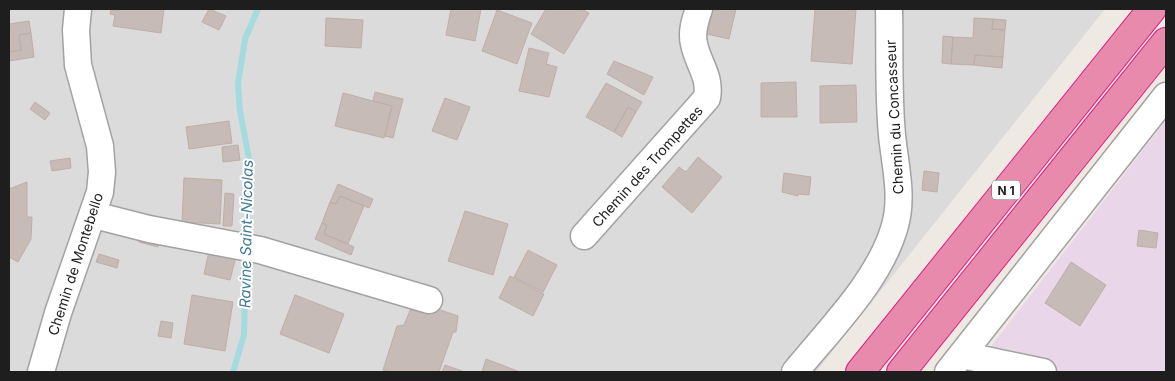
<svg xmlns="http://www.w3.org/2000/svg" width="1175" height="381" viewBox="0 0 1175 381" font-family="Inter,sans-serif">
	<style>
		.residential { fill: #dcdbdb }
		.industrial { fill: #e9d6e8 }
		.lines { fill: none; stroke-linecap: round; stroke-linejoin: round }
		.stream { stroke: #a3dbde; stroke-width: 6 }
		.building { fill: #c7bbb7; stroke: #c1ada6 }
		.minor-casing { stroke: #a2a2a2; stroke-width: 29 }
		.highway-casing { stroke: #dd2183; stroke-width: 30 }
		.minor { stroke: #fff; stroke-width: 26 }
		.highway { stroke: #e88aac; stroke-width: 28 }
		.labels { text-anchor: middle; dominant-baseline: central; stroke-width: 4; stroke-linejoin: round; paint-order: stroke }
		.shield { fill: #fff; stroke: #626262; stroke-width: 1 }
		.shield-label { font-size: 12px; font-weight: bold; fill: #1e1e1e }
		.street-label { font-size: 14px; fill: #1e1e1e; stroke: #fff }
		.water-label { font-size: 15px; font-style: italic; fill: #417b98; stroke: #fff }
	</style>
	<rect width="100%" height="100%" fill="#efe9e4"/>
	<path class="residential" d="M9 9H1105L816 372H9Z"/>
	<path class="industrial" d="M1166 120V372H971L1082 229Z"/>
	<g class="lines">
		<path class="stream" d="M247 241 250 164 240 111 238 84 245 39 258 9
			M233 372 244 335 246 253"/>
	</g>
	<path class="building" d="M111 9H164L161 33 113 26 115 15 110 14Z
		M209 9 226 16 219 30 202 22Z
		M451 9H481L475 41 446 35Z
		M546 9H581L589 13 564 54 531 34Z
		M713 9H736L729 39 707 34Z
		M815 9H856L852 64 811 61Z
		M497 10 532 23 517 64 482 51Z
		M326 18 363 20 361 48 325 46Z
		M974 18 993 19 992 29 1005 30 1003 57 975 55 974 65 951 64 953 37 973 38Z
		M993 19 1006 20 1005 30 992 29Z
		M29 21 31 33 19 35 21 50 9 52V24Z
		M31 33 34 57 9 61V52L21 50 19 35Z
		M943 36 953 37 951 64 942 63Z
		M529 48 549 53 546 64 557 67 549 97 519 91Z
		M975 55 1003 57 1002 68 974 65Z
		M614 61 653 77 644 95 607 74Z
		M796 82 797 117H761V83Z
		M606 83 642 102 636 112 628 107 614 132 586 117Z
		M856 85 857 122 820 123V86Z
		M375 92 403 99 393 138 385 136 392 106 373 101Z
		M343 93 392 106 384 138 335 126Z
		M445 98 470 107 457 140 432 131Z
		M35 102 50 113 45 120 30 109Z
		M628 107 636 112 622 137 614 132Z
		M229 121 232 143 189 149 186 127Z
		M238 145 240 160 223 162 222 147Z
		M698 157 722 177 692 213 662 187 679 167 686 172Z
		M70 158 71 168 52 171 50 161Z
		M924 171 939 173 937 192 922 190Z
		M784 173 811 177 809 195 798 194V196L782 192Z
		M184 178 222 180 220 224 182 222Z
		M27 182V217H32L31 239 18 262 9 257V189Z
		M338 184 373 199 369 208 340 196 336 204 330 202Z
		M225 193 234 194 232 226H223Z
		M340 196 364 206 348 244 324 234 327 225 322 223 330 202 336 204Z
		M465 211 508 224 493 275 448 261Z
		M322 223 327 225 324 234 354 247 351 255 315 239Z
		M1139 230 1158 233 1156 248 1137 246Z
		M140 235 160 239 158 247 139 242Z
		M210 247 237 253 230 280 204 274Z
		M528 250 557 265 543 292 514 277Z
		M99 254 119 260 117 268 96 262Z
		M1071 262 1106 285 1080 326 1045 303Z
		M510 276 544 294 533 316 499 298Z
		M192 295 233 302 225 351 184 344Z
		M295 295 344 314 329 353 280 334Z
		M414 301 458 316 456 332H453L439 372H391L383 370 397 326 404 325Z
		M161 321 173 323 171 338 158 336Z
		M486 359 520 372H482Z
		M445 365 465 372H442Z"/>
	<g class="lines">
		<g class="minor-casing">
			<path id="minor" d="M94 215 149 229 260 250 429 300
				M584 236 707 98C711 76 698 64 694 44 691 32 695 20 699 9
				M962 355 1043 372
				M41 372 58 313 100 192 102 172 100 146 78 65 76 30 78 9
				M795 372C829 330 878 282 894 229 904 198 895 166 892 135 888 93 890 50 889 9
				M948 372 1166 96"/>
		</g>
		<g class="highway-casing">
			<path id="highway" d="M860 372 1152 9
				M901 372 1166 42"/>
		</g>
		<use href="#minor" class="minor"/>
		<use href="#highway" class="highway"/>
	</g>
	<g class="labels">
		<rect class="shield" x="992" y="180.5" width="28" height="19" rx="4"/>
		<g class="shield-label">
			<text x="1006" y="190">N 1</text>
		</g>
		<g class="street-label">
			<text transform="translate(894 117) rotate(-93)">Chemin du Concasseur</text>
			<text transform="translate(647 166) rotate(-48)">Chemin des Trompettes</text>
			<text transform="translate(75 264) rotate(-72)">Chemin de Montebello</text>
		</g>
		<g class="water-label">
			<text transform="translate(246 234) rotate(-89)">Ravine Saint-Nicolas</text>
		</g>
	</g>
	<rect width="1175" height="381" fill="none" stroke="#1e1e1e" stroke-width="20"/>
</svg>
